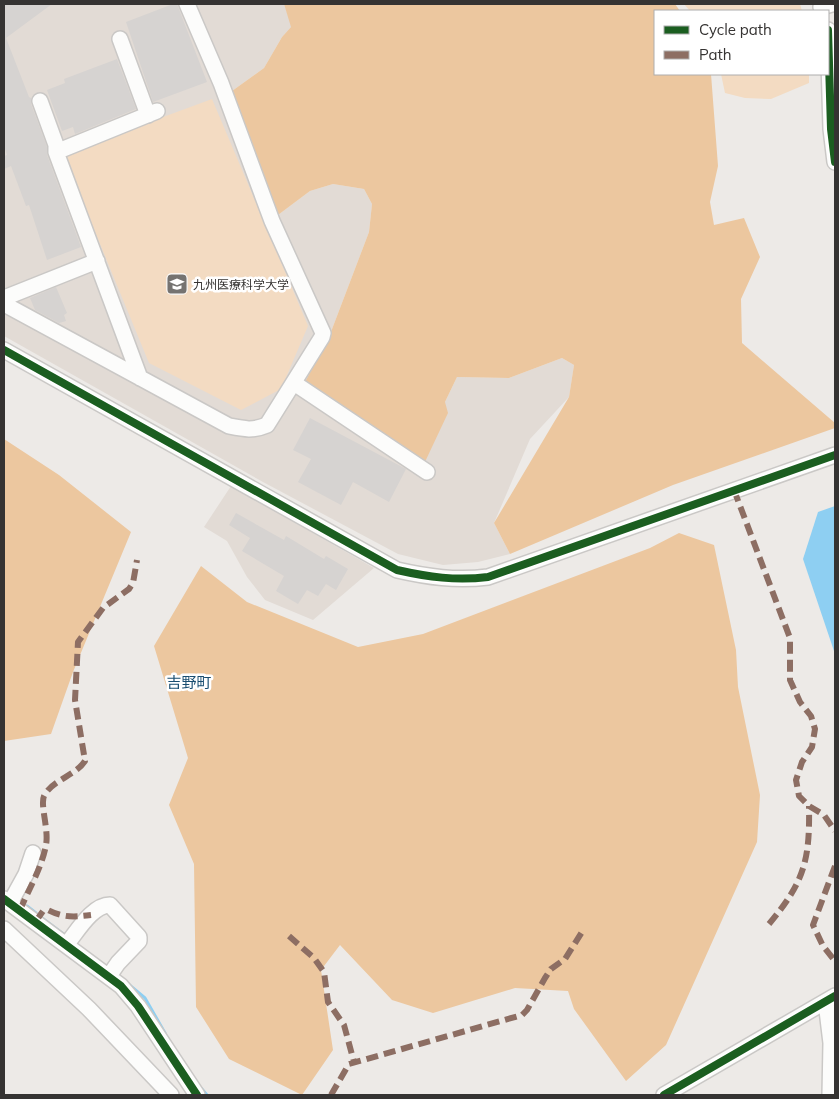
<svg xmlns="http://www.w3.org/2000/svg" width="839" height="1099" viewBox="0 0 839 1099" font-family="Mulish,'Noto Sans JP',sans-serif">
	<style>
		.built { fill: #e2dbd5 }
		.green { fill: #f3dbc2 }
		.forest { fill: #ecc79f }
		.water { fill: #8ecff2 }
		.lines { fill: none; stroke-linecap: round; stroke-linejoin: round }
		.stream { stroke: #8ecff2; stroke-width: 3 }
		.building { fill: #d6d3d1 }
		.minor-casing { stroke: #cac8c6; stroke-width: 18 }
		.minor { stroke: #fcfcfb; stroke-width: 15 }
		.quiet { stroke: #8d6e63; stroke-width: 6; stroke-dasharray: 12 6; stroke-linecap: butt }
		.cycleway-casing { stroke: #fff; stroke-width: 11 }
		.cycleway { stroke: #1b5e20; stroke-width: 8 }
		.labels { text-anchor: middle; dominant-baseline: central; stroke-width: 5; stroke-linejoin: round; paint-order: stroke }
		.poi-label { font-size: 12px; fill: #353332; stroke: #fff; text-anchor: start }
		.quarter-label { font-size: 15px; fill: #194d70; stroke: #fff }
	</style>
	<rect width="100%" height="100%" fill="#edeae7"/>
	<path class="built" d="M4 4H284L292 26 282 37 264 68 232 91 278 215 310 191 333 184 364 189 372 204 369 232 329 337 445 402 457 377 509 378 562 358 574 365 569 397 530 439 494 523 510 554 478 562 443 565 398 554 263 482 4 336Z
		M231 486 374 568 313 620 265 600 247 577 227 541 204 527Z"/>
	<path class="green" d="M684 4H800L802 11H690Z
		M721 74H809V83L771 99 745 98 725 93Z
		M212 99 308 326 281 389 241 410 149 363 63 154Z"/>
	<path class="forest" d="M284 4H675L680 11H655V74H711L718 166 710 202 714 225 744 218 760 257 741 299 742 343 835 423V428L673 485 510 554 494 523 569 397 574 365 562 358 509 378 457 377 445 402 448 413 424 464 305 382 329 337 369 232 372 204 364 189 333 184 310 191 278 215 232 91 264 68 282 37 291 27Z
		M4 439 59 475 131 532 73 672 51 734 4 741Z
		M679 533 714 545 736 650 738 687 760 795 757 842 666 1045 626 1081 574 1009 568 991 515 988 433 1013 392 1000 340 945 321 970 333 1050 302 1095 229 1059 196 1007 194 864 169 805 188 758 154 646 201 566 247 602 358 647 423 634 650 548Z"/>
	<path class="water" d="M835 506V654L803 559 818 512Z"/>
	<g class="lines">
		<path class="stream" d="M27 906 36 913
			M42 918 66 936
			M127 983 145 998 165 1033
			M201 1088 207 1095"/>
	</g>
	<path class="building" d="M4 4H52L6 38 29 97 31 98V104L47 147V155L81 247 47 260 29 205 26 206 11 166 4 169V156L7 155 4 146Z
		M173 4H177L207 82 153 102 126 22Z
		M117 59 136 109 75 134 73 127 62 131 47 90 65 83 64 79Z
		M56 287 67 313 64 315 66 321 59 323 35 310 30 298Z
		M310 418 406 469 389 502 353 482 341 505 298 482 311 459 293 450Z
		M236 513 284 540 286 536 324 559 326 556 348 569 336 590 326 584 318 596 307 590 298 604 276 591 284 576 242 551 250 538 229 525Z"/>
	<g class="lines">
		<g class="minor-casing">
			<path id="minor" d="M821 7 832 4
				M828 30 831 129 835 162
				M120 39 148 115
				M40 101 56 145V152L140 378
				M56 152 157 111
				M4 298 97 261
				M4 304 229 426C244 429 253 431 267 425L322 337 323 333 272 221 221 83 187 4
				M4 350 397 570C428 577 456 581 488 577L835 455
				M294 383 427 472
				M4 899 121 986 138 1006 197 1095
				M10 903 26 874 33 853
				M4 929 89 1009 171 1095
				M66 945C77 932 92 905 110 905L139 937V941L118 963 109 976
				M826 1002 831 1043 830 1095
				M664 1095 835 996"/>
		</g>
		<use href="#minor" class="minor"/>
		<path class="quiet" d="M734 490 790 638V680L800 702 811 716 815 729 812 747 802 762 796 780 799 796 809 806 824 815 835 831
			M835 866 813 925 823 946 835 961
			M20 910C29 889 42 867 46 845 49 830 40 805 44 796 52 780 75 776 85 761L75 700 78 642 103 608 129 589 133 583 137 560
			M36 921 43 911 48 910C64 918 74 917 91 915
			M769 924C804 882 810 861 809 806
			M289 936 314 958 324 972 328 1002 344 1025 354 1062
			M331 1095 349 1064 522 1015 527 1010 545 978 551 969 565 959 582 932"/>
		<g class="cycleway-casing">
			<path id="cycleway" d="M828 30 831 129 835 162
				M4 350 397 570C428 577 456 581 488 577L835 455
				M4 899 121 986 138 1006 197 1095
				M664 1095 835 996"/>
		</g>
		<use href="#cycleway" class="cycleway"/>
	</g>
	<defs>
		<g id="university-square" transform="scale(1.125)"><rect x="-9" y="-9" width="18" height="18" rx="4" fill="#757371" stroke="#fff"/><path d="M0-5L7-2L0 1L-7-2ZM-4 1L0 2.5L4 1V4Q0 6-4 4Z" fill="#fff"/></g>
	</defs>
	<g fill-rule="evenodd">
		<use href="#university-square" x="177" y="284"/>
	</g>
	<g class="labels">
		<g class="poi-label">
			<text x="193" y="284">九州医療科学大学</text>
		</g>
		<g class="quarter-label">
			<text x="189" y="682">吉野町</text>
		</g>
	</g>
	<rect width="839" height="1099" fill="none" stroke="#353332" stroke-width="10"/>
	<rect x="654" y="10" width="175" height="65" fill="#ffffff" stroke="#aeadad"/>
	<rect x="664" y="26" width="25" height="8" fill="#1b5e20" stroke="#aeadad"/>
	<text x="699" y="35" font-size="15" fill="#353332">Cycle path</text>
	<rect x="664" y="51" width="25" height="8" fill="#8d6e63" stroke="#aeadad"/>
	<text x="699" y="60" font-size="15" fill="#353332">Path</text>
</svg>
